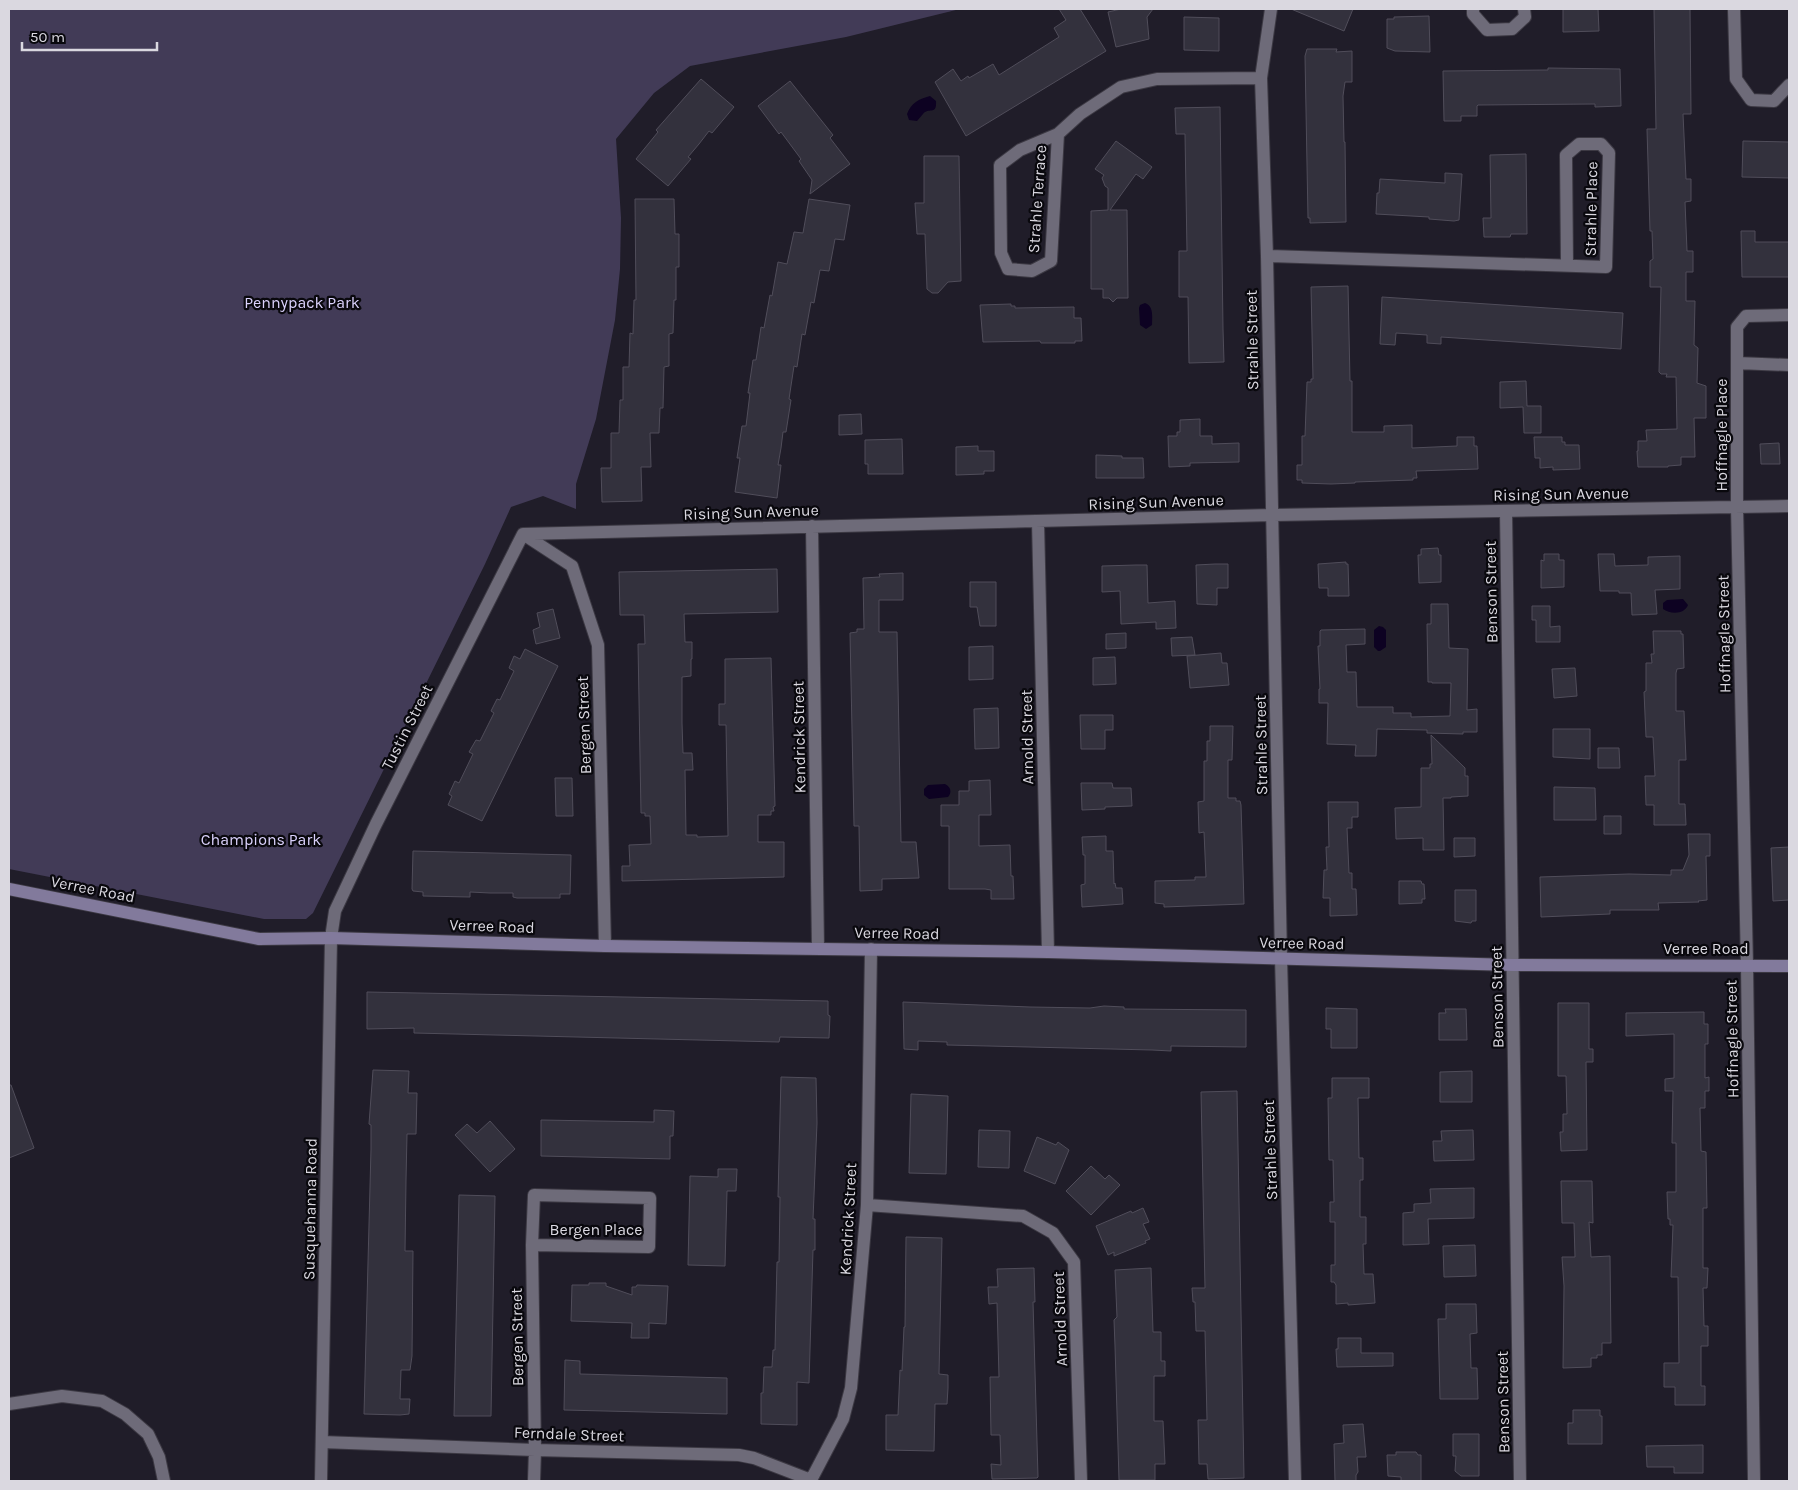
<svg xmlns="http://www.w3.org/2000/svg" width="1798" height="1490" viewBox="0 0 1798 1490" font-family="Karla,sans-serif">
	<style>
		.green { fill: #423b57 }
		.water { fill: #0d0222 }
		.building { fill: #33313d; stroke: #504d5a }
		.lines { fill: none; stroke-linecap: round; stroke-linejoin: round }
		.street-casing { stroke: #3c3943; stroke-width: 14 }
		.secondary-casing { stroke: #3c3943; stroke-width: 14 }
		.street { stroke: #6e6b79; stroke-width: 12 }
		.secondary { stroke: #827a9c; stroke-width: 12 }
		.labels { text-anchor: middle; dominant-baseline: central; stroke-width: 4.5; stroke-linejoin: round; paint-order: stroke }
		.street-label { font-size: 16px; fill: #dad8e0; stroke: #09080d }
		.park-label { font-size: 16px; fill: #dbd2fd; stroke: #09080d }
	</style>
	<rect width="100%" height="100%" fill="#201d29"/>
	<path class="green" d="M9 9H960L846 37 690 66 654 93 616 139 621 218 620 269 615 320 596 419 576 484V509L543 496 511 507 485 564 313 913 306 919H264L9 869Z"/>
	<path class="water" d="M930 96 936 101C937 116 929 107 923 114 921 116 919 119 917 121L909 120 907 114C911 103 919 99 930 96Z
		M1145 303C1154 306 1152 317 1152 325L1146 329 1140 325 1139 308 1140 305Z
		M1683 599 1688 605C1684 615 1670 614 1663 609V603L1667 600Z
		M1379 626 1383 627 1386 630V647L1380 651H1378L1374 647V630Z
		M945 784C951 787 952 792 948 797L929 799 924 795V789L928 785Z"/>
	<path class="building" d="M1059 9H1080L1106 51 966 136 935 82 953 69 961 81 968 76 969 78 993 64 999 75 1059 37 1054 28 1066 20Z
		M1121 9H1153L1147 17 1149 39 1116 47 1108 12Z
		M1291 9H1353L1344 31Z
		M1563 9H1598L1599 31 1563 32Z
		M1654 9H1690L1691 114H1683L1686 179H1691V201L1685 202 1687 251H1693V272H1686V301H1695L1694 345 1698 348 1697 383 1706 386V418H1694L1695 457H1681V465L1668 466V467H1638L1637 451H1638V441H1647L1646 430 1677 429 1676 377H1666L1667 374H1661L1659 372 1661 287H1650V261L1653 259 1652 231H1650L1647 129H1656Z
		M1429 16 1430 52 1395 51 1387 48V19H1394V17Z
		M1184 17 1219 18V51L1184 50Z
		M1307 49H1337L1336 52 1352 51V82H1345L1343 96 1344 142H1345L1346 222 1310 223V218H1308L1305 56Z
		M1548 68 1620 69 1621 106 1595 107V104L1478 105 1477 106V116H1461V121H1444L1443 71 1548 70Z
		M701 79 734 107 712 133 709 131 699 144 688 157 691 159 668 186 636 159 658 132 656 130Z
		M790 81 833 135 830 138 850 164 810 194 812 180 799 161 801 159 781 132 779 134 758 106Z
		M1220 107 1223 329 1224 362 1189 363 1188 297H1179V251H1187L1185 134H1176L1175 108Z
		M1116 141 1152 167 1143 179 1136 174 1110 210H1127L1128 298H1117L1113 302 1109 298H1103V289H1091V211L1108 210V188L1105 186 1102 178 1104 175 1095 169Z
		M1743 141 1789 142V178L1742 177Z
		M1526 154 1527 234H1511L1510 237H1484L1483 218H1491L1490 155Z
		M924 156H959L961 281 948 282 938 293H932L927 289 925 234H917L915 203H924Z
		M1445 173 1462 174 1459 220 1454 221 1429 219V217L1376 214 1377 193H1379L1380 179 1445 183Z
		M635 199H674L675 234H679V267H676V300H674L673 333 669 334V366L664 367 663 408H660L659 433H650L651 467H641L642 501 602 502 601 468H611V433H619L620 400H623V367H629L630 333 633 334 634 300H636Z
		M809 199 850 205 844 240 835 239 829 271 820 270 814 303 811 302 805 335 802 334 797 367 794 366 789 399 791 400 786 432H783L781 448 778 465H781L777 498 735 492 740 458H737L742 426H746L750 393H748L753 360H756L761 327 764 328 770 295 772 296 778 262 787 264 794 232 803 233Z
		M1741 231H1755V242H1789V277H1742Z
		M1348 286 1350 381H1352V432H1384V426L1412 425V448L1457 446V437H1474V446H1477L1478 469 1416 471 1417 478H1413V480L1355 482V483L1331 484 1302 483V480H1297V465H1302V436H1305L1307 382H1311V379H1313L1311 287Z
		M1382 297 1623 313 1621 349 1441 337V344L1427 343V335L1396 333 1395 345 1380 344Z
		M1011 304V306H1015V308L1074 307V318H1081L1082 341H1075V343H1041L1040 341 983 342 980 305Z
		M1526 381 1527 406H1541V433H1524L1523 407 1500 408V382Z
		M861 414 862 434 839 435V415Z
		M1200 419V436H1212V444L1239 443V462L1190 463V466L1169 467 1168 436H1177V432H1180V420Z
		M1534 437H1562V442H1565V445H1579L1580 469 1553 470V467L1540 468V458H1535Z
		M902 439 903 474H868V464H865V440Z
		M1779 443 1780 464H1761L1760 444Z
		M978 446V451H994V471H984V474L956 475V447Z
		M1096 455 1122 456V458H1143L1144 478H1096Z
		M1438 548 1439 555H1441V582L1419 583 1418 555H1421V549Z
		M1544 554H1559V560H1564V587L1541 588V560L1544 561Z
		M1598 554H1614L1615 566 1648 565V557L1680 556V589L1655 590 1657 614 1632 615 1631 593H1619V591H1600Z
		M1346 562V564H1348L1349 596H1328V588H1319L1318 564Z
		M1215 564H1228V588H1217V605L1197 604 1196 565Z
		M1136 565H1147L1148 603 1175 601 1176 628 1156 629V622L1121 624 1120 591 1102 592V566Z
		M777 569 778 612 684 614 685 642H692V659H691V676L682 677V723L683 753H692L693 770H685L686 835H697V837L728 836 726 725H719V704H725V659L771 658 775 806 773 807 774 811H771V815H758V842H784V877L622 881V866H630L629 845 651 844 650 816H645V813H641L638 644H645L644 615H620L619 572Z
		M903 573V600H879V632H897L901 842H916L919 878 882 879V890L860 891 859 826H854L850 633 857 632V629H864L863 578 880 577 879 574Z
		M970 582H996V626H980L977 607H970Z
		M1431 604H1448L1449 648 1468 649 1467 710 1477 709V732H1463V734L1427 733V730L1377 729 1376 756H1355L1356 745 1327 744 1328 703H1319V689H1320L1318 646H1320V631L1321 630 1365 629V644L1346 645 1347 672H1356L1357 707H1393V713H1411V717L1450 716 1451 683H1432V682H1428L1427 624H1431Z
		M1532 606H1550V627L1560 626V642H1536V620H1532Z
		M553 609 560 638 536 644 533 630 540 627 537 613Z
		M1653 631H1681V634H1683L1684 668 1677 669 1676 673V711H1684L1686 760H1679V804H1685L1686 825H1654V805H1646L1645 776H1655L1653 737H1646L1644 692 1646 691V663H1652L1651 654H1654Z
		M1126 633V648L1106 649V634Z
		M1192 637 1195 655 1172 656 1171 638Z
		M993 646V679L969 680V647Z
		M525 649 558 666 482 821 448 805 452 796 449 794 455 781 459 783 473 754 469 752 476 740 480 741 494 713 491 711 497 699 500 700 514 671 509 668 514 656 520 659Z
		M1221 653 1222 663H1227L1229 685 1190 688 1187 656Z
		M1115 657 1116 684 1093 685V658Z
		M1575 668 1577 696 1554 698 1552 669Z
		M998 708 999 748 975 749 974 709Z
		M1080 715H1113V730H1105V749H1081Z
		M1210 726H1233L1232 760H1228V798H1236V801H1240L1241 805 1244 904 1164 907V904L1155 903V881L1195 880V877H1206L1204 832 1199 833 1198 802 1204 801V761H1207V741H1210Z
		M1553 729H1590V759L1553 757Z
		M1431 735 1465 768V776H1468V796L1451 797V798H1443L1444 850H1423V838L1396 839 1395 808 1421 807V768H1430V764H1432Z
		M1598 748H1619L1620 768H1598Z
		M555 778H572L573 816H556Z
		M990 780 991 815H979V846L1010 845 1011 876H1013L1014 899H991V890L985 889H949V826H941V805H959V791H969V781Z
		M1081 783H1112L1113 788H1131L1132 806 1105 807V809L1082 810Z
		M1554 787 1595 788 1596 820H1554Z
		M1328 802H1358V817H1352V828H1347L1349 873H1352V889H1356L1357 915 1330 916V898H1323L1324 870H1327L1326 847H1329Z
		M1604 816H1621V834H1604Z
		M1688 834H1710V856H1706L1707 900 1698 901 1699 902 1658 903 1659 910H1610V914L1541 917 1540 877 1629 874 1671 875V870H1683L1689 855Z
		M1106 836V851H1113L1114 884 1115 883 1116 888H1122L1123 904 1082 907 1081 885 1085 884V855H1083L1082 837Z
		M1454 838H1475V856L1454 857Z
		M1789 847V900L1773 901 1771 848Z
		M413 851 571 855 570 894H560V898H517L513 897V893H490L470 892V897L423 896V892L413 891 412 889Z
		M1399 881H1421L1422 884H1424L1425 899H1422V903L1399 904Z
		M1455 890H1476V921H1472L1471 923 1455 921Z
		M367 992 828 1001V1015L830 1016 829 1038 780 1037 779 1042 414 1033V1028L367 1029Z
		M903 1002 1030 1007 1090 1008 1104 1006 1124 1007V1009L1246 1010V1047L1171 1046V1051L1152 1050 947 1045V1042L918 1041V1050L904 1049Z
		M1558 1003H1589V1049H1593V1062H1586L1587 1150 1561 1151 1560 1132H1563V1114H1567L1566 1076H1558Z
		M1326 1008 1357 1009V1048H1331V1029H1326Z
		M1445 1009H1466L1467 1040H1439V1013H1446Z
		M1704 1012V1024H1708V1044H1705V1078L1709 1077V1091H1705V1108H1700L1701 1151 1706 1152 1707 1208H1703V1268H1708L1707 1288H1703L1704 1326H1708V1346H1701V1386H1705V1405H1675V1387H1664V1363H1679L1678 1277H1671L1673 1225H1670V1219H1668L1667 1192H1676V1143H1672L1673 1091H1665V1079L1674 1078V1034L1626 1036V1013Z
		M373 1070 409 1071 408 1093H417L416 1134H407L406 1180 405 1251H413L412 1356 410 1370H401L400 1399H410L409 1414 400 1415 364 1414 371 1149V1125L369 1124Z
		M1472 1071V1102H1440V1072Z
		M781 1077 816 1078 817 1123 813 1219H815V1250H813L809 1383 797 1382V1425L761 1424V1393H763L764 1367H772L773 1350H775L777 1262H779L780 1197H778Z
		M1332 1078H1369V1098H1358L1359 1158H1363V1180H1360V1217H1366V1244H1363L1364 1274H1373L1375 1303 1348 1305V1303L1336 1304V1285L1334 1282H1331V1265H1335V1222H1330V1202H1334L1333 1160H1329L1328 1098H1332Z
		M9 1085H11L34 1148 9 1158Z
		M1237 1091 1244 1478 1208 1479 1207 1464H1199L1198 1420H1207L1205 1331H1196L1195 1302H1193L1192 1288H1205L1201 1092Z
		M911 1094 948 1096 946 1174 909 1173Z
		M654 1110 674 1111 673 1136H670V1159L541 1156V1120L654 1122Z
		M490 1121 515 1149 490 1172 455 1135 467 1124 477 1133Z
		M979 1130 1010 1131 1009 1168 978 1167Z
		M1473 1130 1474 1160 1434 1161 1433 1141H1442L1441 1131Z
		M1037 1137 1056 1145 1058 1142 1069 1150 1055 1184 1024 1171Z
		M1091 1166 1105 1179 1109 1175 1120 1185 1091 1215 1066 1191Z
		M718 1169H737L736 1191H727L725 1266 688 1265 690 1176 718 1177Z
		M1561 1181H1592L1593 1223 1589 1222 1591 1257 1610 1256 1611 1343H1602V1355H1597V1358H1591V1367L1563 1368 1564 1286 1562 1257H1575L1574 1223H1562Z
		M1474 1188V1218L1428 1219 1429 1244 1403 1245V1213L1414 1212V1204L1431 1203 1430 1189Z
		M459 1195 495 1196 491 1416H454Z
		M1143 1208 1149 1222 1143 1224 1150 1239 1145 1241 1146 1243 1114 1256V1252L1108 1255 1096 1226 1131 1211 1132 1213Z
		M906 1237 942 1238 939 1374 948 1375V1388L947 1404H935L934 1451 886 1450V1415H898L900 1370 902 1371 904 1327H905Z
		M1475 1245 1476 1276 1444 1277 1443 1246Z
		M1034 1268 1035 1302H1033L1038 1477 1037 1478 992 1479 991 1464 1001 1465 1000 1435H991L990 1377H999L997 1303 989 1304 988 1287H998L997 1269Z
		M1151 1268 1153 1332H1161V1361H1165V1376H1154V1421H1163L1165 1464H1155V1480H1119L1115 1346 1114 1320 1117 1317 1115 1270Z
		M589 1283H606V1286L632 1295V1287H636L637 1285 668 1286 666 1324 649 1323V1338H631L632 1323 571 1321 572 1285H589Z
		M1446 1304H1476L1477 1333 1470 1334 1471 1368H1477L1478 1399H1440L1438 1319H1446Z
		M1338 1338H1361V1353H1393V1366L1337 1367 1336 1349H1338Z
		M565 1360 580 1361V1374L727 1378V1414L564 1410Z
		M1573 1410H1600V1416H1602V1444H1568V1423H1573Z
		M1363 1424 1366 1457H1357L1358 1472 1356 1475V1481H1335L1334 1444 1344 1443 1343 1425Z
		M1453 1434H1479V1476H1461L1455 1471 1456 1456H1453Z
		M1703 1445V1473H1674V1467H1647L1646 1446Z
		M1396 1452H1416L1418 1455H1421V1481H1401V1477L1388 1476 1387 1455H1396Z"/>
	<g class="lines">
		<g class="street-casing">
			<path id="street" d="M1271 9 1261 78 1267 256 1281 958 1295 1481
				M1473 9V14L1487 30 1512 29 1525 17 1524 9
				M1734 9 1736 79 1751 100 1774 101 1789 85
				M1058 134 1020 150 1000 165 1001 253 1008 269 1032 271 1051 261 1058 134 1080 114 1121 87 1157 79 1261 78
				M1267 256 1606 267 1609 153 1601 144H1579L1566 155 1567 265
				M1737 363 1789 365
				M1506 512 1520 1481
				M1038 522 1048 952
				M812 526 818 948
				M523 534 1273 515 1789 506
				M523 534 572 566 598 645 605 946
				M867 1205 1023 1216 1053 1233 1074 1262 1081 1481
				M532 1245 649 1247 650 1198 534 1195 532 1245 535 1450 534 1481
				M9 1404 62 1396 102 1401 125 1414 148 1434 159 1457 164 1481
				M322 1442 535 1450 739 1455 754 1458 811 1480
				M321 1481 331 938 335 911 376 824 523 534
				M812 1481 811 1480 843 1419 851 1388 867 1205 871 949
				M1754 1481 1747 965 1737 507V327L1746 316 1789 315"/>
		</g>
		<g class="secondary-casing">
			<path id="secondary" d="M9 889 259 939 331 938 605 946 1048 952 1513 965 1789 966"/>
		</g>
		<use href="#street" class="street"/>
		<use href="#secondary" class="secondary"/>
	</g>
	<g class="labels">
		<g class="street-label">
			<text transform="translate(1037 199) rotate(-86)">Strahle Terrace</text>
			<text transform="translate(1591 209) rotate(-89)">Strahle Place</text>
			<text transform="translate(1252 340) rotate(-91)">Strahle Street</text>
			<text transform="translate(1721 435) rotate(-90)">Hoffnagle Place</text>
			<text transform="translate(1561 494) rotate(-1)">Rising Sun Avenue</text>
			<text transform="translate(1156 502) rotate(-2)">Rising Sun Avenue</text>
			<text transform="translate(751 512) rotate(-2)">Rising Sun Avenue</text>
			<text transform="translate(1491 592) rotate(-91)">Benson Street</text>
			<text transform="translate(1724 634) rotate(-91)">Hoffnagle Street</text>
			<text transform="translate(584 725) rotate(-92)">Bergen Street</text>
			<text transform="translate(407 727) rotate(-63)">Tustin Street</text>
			<text transform="translate(799 737) rotate(-91)">Kendrick Street</text>
			<text transform="translate(1027 737) rotate(-91)">Arnold Street</text>
			<text transform="translate(1261 745) rotate(-91)">Strahle Street</text>
			<text transform="translate(93 889) rotate(11)">Verree Road</text>
			<text transform="translate(492 926) rotate(2)">Verree Road</text>
			<text transform="translate(897 933) rotate(1)">Verree Road</text>
			<text transform="translate(1302 943) rotate(1)">Verree Road</text>
			<text x="1706" y="948">Verree Road</text>
			<text transform="translate(1497 997) rotate(-91)">Benson Street</text>
			<text transform="translate(1732 1039) rotate(-91)">Hoffnagle Street</text>
			<text transform="translate(1270 1150) rotate(-92)">Strahle Street</text>
			<text transform="translate(310 1209) rotate(-89)">Susquehanna Road</text>
			<text transform="translate(848 1219) rotate(-87)">Kendrick Street</text>
			<text x="596" y="1229">Bergen Place</text>
			<text transform="translate(1060 1319) rotate(-92)">Arnold Street</text>
			<text transform="translate(517 1337) rotate(-91)">Bergen Street</text>
			<text transform="translate(1503 1402) rotate(-91)">Benson Street</text>
			<text transform="translate(569 1434) rotate(2)">Ferndale Street</text>
		</g>
		<g class="park-label">
			<text x="302" y="302">Pennypack Park</text>
			<text x="261" y="839">Champions Park</text>
		</g>
	</g>
	<rect width="1798" height="1490" fill="none" stroke="#dad8e0" stroke-width="20"/>
	<path d="M22 42v8h135v-8" fill="none" stroke="#dad8e0" stroke-width="2.5"/>
	<text x="30" y="42" font-size="15" fill="#dad8e0" stroke="#09080d" stroke-width="4" paint-order="stroke">50 m</text>
</svg>
